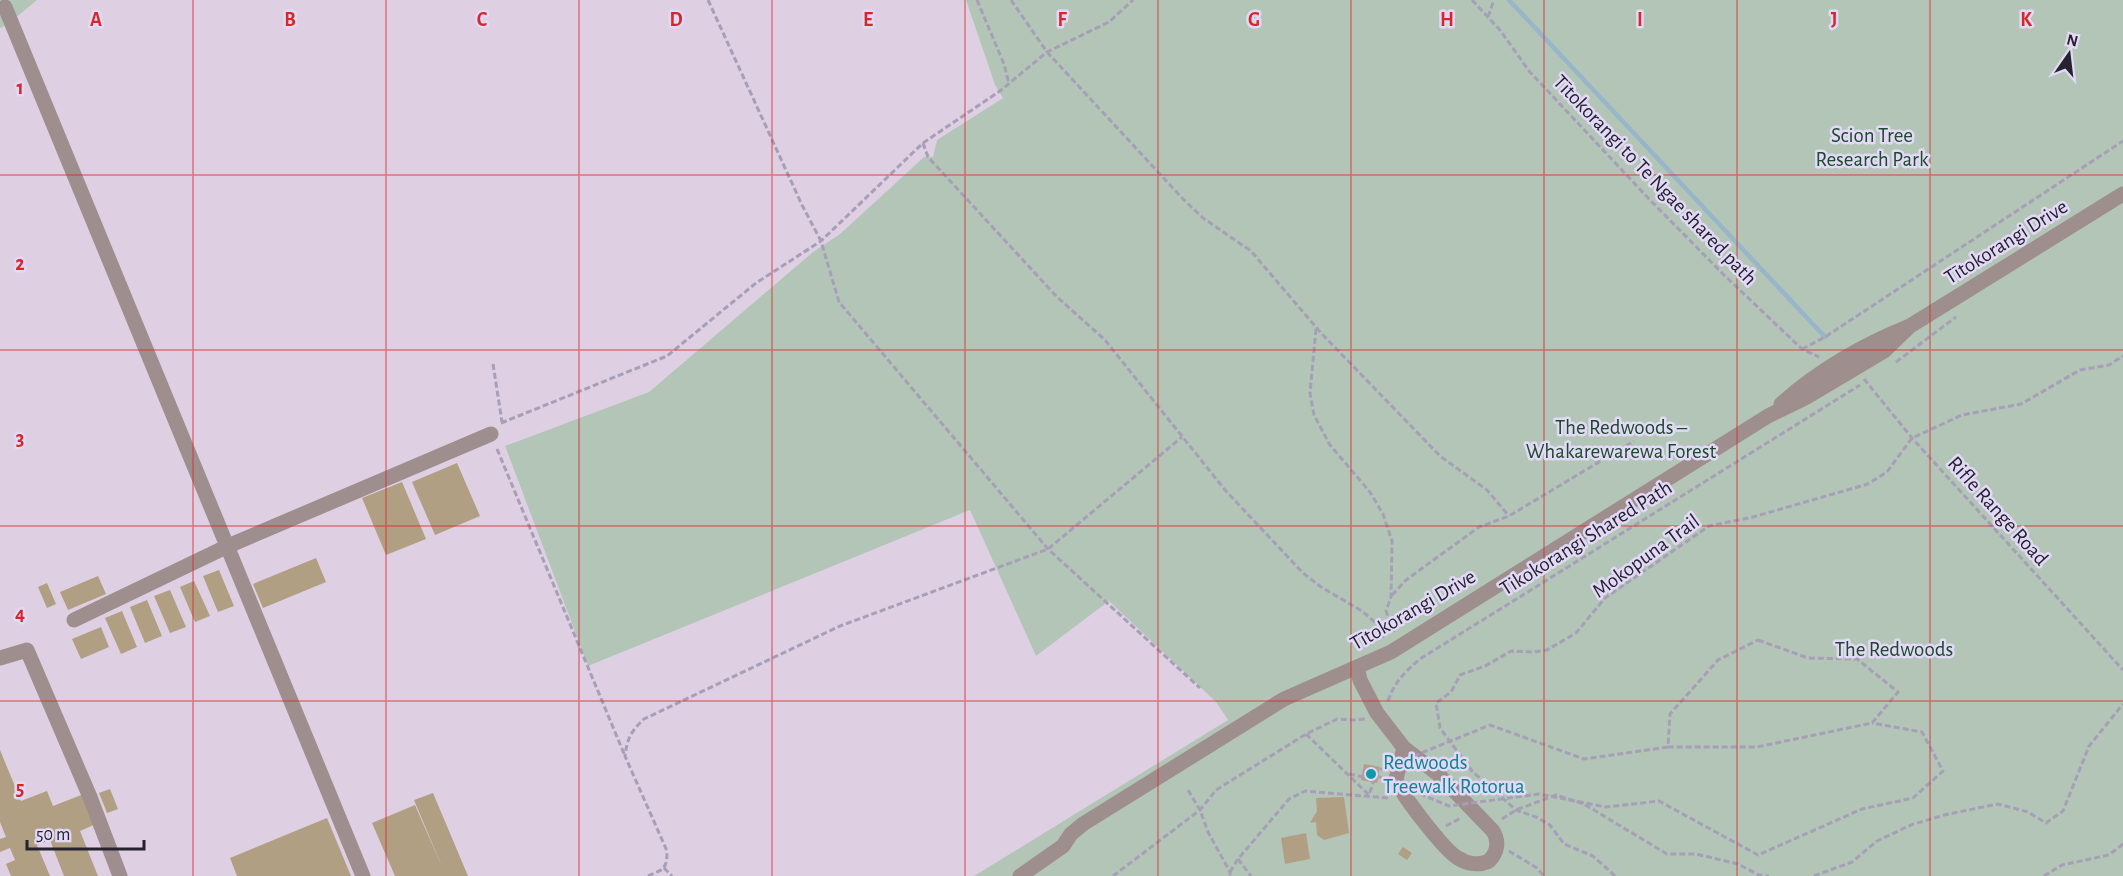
<svg xmlns="http://www.w3.org/2000/svg" width="2123" height="876" viewBox="0 0 2123 876" font-family="'Alegreya Sans',sans-serif">
	<style>
		.industrial { fill: #decfe2 }
		.green { fill: #b3c5b6 }
		.lines { fill: none; stroke-linecap: round; stroke-linejoin: round }
		.stream { stroke: #98b6ca; stroke-width: 4.5 }
		.building { fill: #b19f83 }
		.path { stroke: #a69fb7; stroke-width: 3; stroke-dasharray: 6 3; stroke-linecap: butt }
		.minor { stroke: #9e8e8e; stroke-width: 15 }
		.path-bridge { stroke: #a69fb7; stroke-width: 3; stroke-dasharray: 6 3; stroke-linecap: butt }
		.grid { fill: none; stroke: #d62828; stroke-width: 1.5; stroke-opacity: 0.55 }
		.culture-dot { fill: #0f9aa8; stroke: #e2d9f7; stroke-width: 2 }
		.labels { text-anchor: middle; dominant-baseline: central; stroke-width: 5; stroke-linejoin: round; paint-order: stroke }
		.park-label { font-size: 21px; fill: #1d4a2a; stroke: #e2d9f7 }
		.street-label { font-size: 21px; fill: #26232e; stroke: #e2d9f7 }
		.culture-label { font-size: 21px; fill: #0d838f; stroke: #e2d9f7; text-anchor: start }
		.grid-label { font-size: 20px; text-anchor: middle; font-weight: bold; fill: #d62828; stroke: #e2d9f7; stroke-width: 5; stroke-linejoin: round; paint-order: stroke }
	</style>
	<rect width="100%" height="100%" fill="#e2d9f7"/>
	<path class="industrial" d="M37 0H966L995 85 1003 98 937 140 933 157H924L840 234 813 252 649 392 505 447 588 666 970 510 1036 656 1109 601 1216 702 1228 721 974 876H0V28L7 25Z"/>
	<path class="green" d="M0 0H37L7 25 0 28Z
		M966 0H2123V876H974L1228 720 1216 702 1109 601 1036 656 970 510 588 666 505 446 649 392 813 252 840 234 924 157H933L937 140 1003 98 995 85Z"/>
	<g class="lines">
		<path class="stream" d="M1509 0 1825 337"/>
	</g>
	<path class="building" d="M457 463 480 516 435 535 412 482Z
		M402 482 426 539 386 555 362 498Z
		M316 558 326 582 263 608 253 584Z
		M219 570 234 606 218 612 203 576Z
		M98 576 106 594 68 610 60 592Z
		M194 581 210 616 195 622 180 587Z
		M47 583 56 604 47 608 38 587Z
		M170 590 186 627 170 633 154 596Z
		M147 600 162 636 145 643 130 607Z
		M122 611 137 647 121 654 105 618Z
		M101 627 109 647 81 659 72 639Z
		M0 750 21 801 47 791 53 806 84 794 96 824 80 831 98 876H64L50 840 37 845 50 876H11L6 864 15 860 10 848 0 852V839L6 837 0 822Z
		M1364 764 1380 767 1377 783 1361 780Z
		M110 789 118 809 107 813 99 793Z
		M433 793 468 876H395L372 823 415 805 443 869 414 800Z
		M1344 797 1349 833 1324 840 1317 835 1316 822 1310 823 1317 811 1316 798Z
		M327 818 351 876H237L230 858Z
		M1306 833 1310 859 1285 864 1281 838Z
		M1403 847 1412 853 1407 860 1398 854Z"/>
	<g class="lines">
		<path class="path" d="M708 0 802 205 821 241 839 302 1048 549 1200 688
			M977 0 1004 64 1009 84
			M1011 0 1047 52 1183 199 1203 218 1251 251 1321 333 1440 456 1487 490 1509 516
			M1472 0 1500 30 1529 71 1650 200 1724 275 1802 349 1819 357
			M1488 17 1494 0
			M923 143 928 157 1057 297 1105 340 1225 490 1303 573 1321 587 1362 611 1377 624 1385 640
			M1316 329 1310 393 1314 415 1330 445 1370 492 1383 514 1392 541 1391 597 1386 611 1394 632
			M1802 349 1825 337 2123 141
			M1896 362 1956 317
			M493 364 502 422
			M1864 379 1912 438 2123 670
			M501 423 667 356 756 283 821 241 923 143 1000 91 1047 52 1109 22 1133 0
			M497 449 625 756
			M1392 595 1406 580 1479 527 1509 516 1634 441
			M1758 640 1808 658 1857 659 1898 692 1872 723 1757 747H1668L1670 714 1718 660Z
			M1388 701C1394 682 1406 671 1420 659L1860 385
			M1306 734 1369 795 1375 777
			M1349 774 1374 779
			M1188 790 1200 810 1208 832 1230 872V876
			M1502 819 1516 810 1556 795 1584 804 1667 854H1696L1738 864 1759 875 1769 876
			M1446 826 1461 818
			M1509 851 1537 868 1544 876
			M1238 859 1251 876
			M664 868 672 876
			M1230 872 1238 859 1289 799 1305 791 1389 798
			M648 876C664 869 667 869 667 851L625 756C627 739 631 731 644 719L840 626 1048 549 1182 437
			M1113 876 1200 810 1216 790 1306 734 1337 719 1354 720 1365 719
			M1615 876 1593 856 1564 844 1550 825 1536 817 1516 810 1472 771 1440 728 1436 703 1451 692 1460 675 1485 666 1511 651 1533 652 1547 650 1576 633 1605 598 1709 526 1753 517 1868 484 1887 472 1912 438 1962 415 2021 404 2080 370 2109 365 2123 356
			M1814 876 1852 862 1877 841 1911 825 1944 815 1998 804 2028 812 2046 823 2063 811 2089 746 2123 704
			M2044 876 2062 865 2109 855 2123 844"/>
		<path class="minor" d="M5 7 363 876
			M1781 404C1818 371 1865 344 1910 326L2123 194
			M74 620 228 546 491 434
			M0 658 27 650 90 797 120 876
			M1357 667 1360 680 1377 713 1404 748 1438 774 1493 831C1499 841 1498 852 1489 861 1479 866 1467 864 1458 858 1445 851 1399 792 1396 779L1404 748
			M1020 876 1063 846 1071 834 1083 824 1284 699 1391 652 1768 416 1805 398 1884 351 1910 326"/>
		<path class="path-bridge" d="M1370 773 1449 806 1539 794 1606 807 1659 801 1758 855 1862 809 1913 798 1943 771 1922 732 1872 723
			M1372 773 1490 725 1584 759 1668 747
			M1369 779 1364 775 1366 769 1373 768 1376 773"/>
	</g>
	<path class="grid" d="M193 0V876M386 0V876M579 0V876M772 0V876M965 0V876M1158 0V876M1351 0V876M1544 0V876M1737 0V876M1930 0V876M0 175H2123M0 350H2123M0 526H2123M0 701H2123"/>
	<circle class="culture-dot" cx="1371" cy="774" r="6"/>
	<g class="labels">
		<g class="park-label">
			<text x="1872" y="135">Scion Tree<tspan x="1872" dy="24">Research Park</tspan></text>
			<text x="1621" y="427">The Redwoods –<tspan x="1621" dy="24">Whakarewarewa Forest</tspan></text>
			<text x="1894" y="649">The Redwoods</text>
		</g>
		<g class="street-label">
			<text transform="translate(1655 180) rotate(46)">Tītokorangi to Te Ngae shared path</text>
			<text transform="translate(2006 242) rotate(-32)">Tītokorangi Drive</text>
			<text transform="translate(1998 511) rotate(48)">Rifle Range Road</text>
			<text transform="translate(1586 538) rotate(-32)">Tikokorangi Shared Path</text>
			<text transform="translate(1646 556) rotate(-36)">Mokopuna Trail</text>
			<text transform="translate(1413 610) rotate(-30)">Tītokorangi Drive</text>
		</g>
		<g class="culture-label">
			<text x="1383" y="762">Redwoods<tspan x="1383" dy="24">Treewalk Rotorua</tspan></text>
		</g>
	</g>
	<g class="grid-label">
		<text x="96" y="26">A</text>
		<text x="290" y="26">B</text>
		<text x="482" y="26">C</text>
		<text x="676" y="26">D</text>
		<text x="868" y="26">E</text>
		<text x="1062" y="26">F</text>
		<text x="1254" y="26">G</text>
		<text x="1447" y="26">H</text>
		<text x="1640" y="26">I</text>
		<text x="1834" y="26">J</text>
		<text x="2026" y="26">K</text>
		<text x="20" y="94">1</text>
		<text x="20" y="270">2</text>
		<text x="20" y="445">3</text>
		<text x="20" y="620">4</text>
		<text x="20" y="795">5</text>
	</g>
	<g transform="translate(2069 54) rotate(14)" stroke="#e2d9f7" stroke-width="4.5" paint-order="stroke">
	<path d="M0-4.5L10 22L0 15L-10 22Z" fill="#26232e"/>
	<text y="-9" font-size="16" font-weight="bold" text-anchor="middle" fill="#26232e">N</text>
	</g>
	<path d="M27 840v9h117v-9" fill="none" stroke="#26232e" stroke-width="3"/>
	<text x="36" y="840" font-size="18" fill="#26232e" stroke="#e2d9f7" stroke-width="4.5" paint-order="stroke">50 m</text>
</svg>
